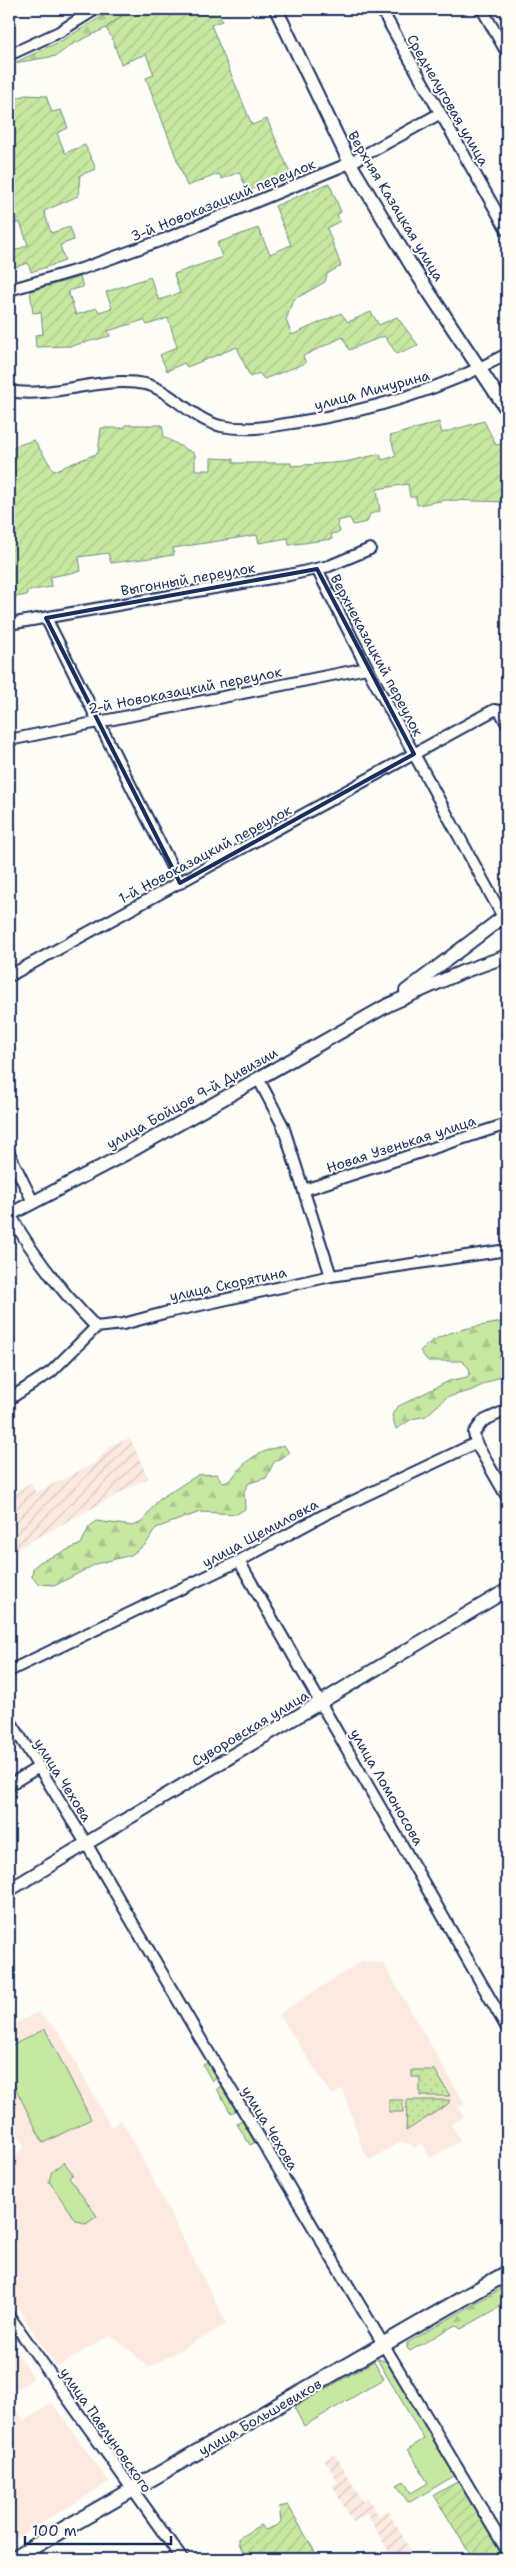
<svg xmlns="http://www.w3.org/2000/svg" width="516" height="2568" viewBox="0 0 516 2568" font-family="'Shantell Sans',sans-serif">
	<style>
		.built { fill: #fceae1 }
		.industrial { fill: url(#industrial-furrows) }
		.grass { fill: #c7e8a1; stroke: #718c80 }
		.forest { fill: url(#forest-firs); stroke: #718c80 }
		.park { fill: url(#park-dots); stroke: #718c80 }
		.garden { fill: url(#garden-furrows); stroke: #718c80 }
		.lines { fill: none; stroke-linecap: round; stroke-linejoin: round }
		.minor-casing { stroke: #1b2f5e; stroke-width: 14 }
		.tertiary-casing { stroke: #1b2f5e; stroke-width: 16 }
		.secondary-casing { stroke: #1b2f5e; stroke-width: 18 }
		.minor { stroke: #fdfcf7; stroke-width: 10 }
		.tertiary { stroke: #fdfcf7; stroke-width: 12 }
		.secondary { stroke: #fdfcf7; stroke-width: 14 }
		.marked { fill: none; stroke: #1b2f5e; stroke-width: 4; stroke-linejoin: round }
		.labels { text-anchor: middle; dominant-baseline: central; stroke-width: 4; stroke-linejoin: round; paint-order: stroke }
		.street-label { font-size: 14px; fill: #1b2f5e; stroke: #fdfcf7 }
	</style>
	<defs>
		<pattern id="industrial-furrows" width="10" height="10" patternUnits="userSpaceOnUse" patternTransform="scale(1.25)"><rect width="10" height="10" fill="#fceae1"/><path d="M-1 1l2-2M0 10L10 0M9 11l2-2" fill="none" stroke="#d7c9c3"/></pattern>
		<pattern id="forest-firs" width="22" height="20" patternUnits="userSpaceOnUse" patternTransform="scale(1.25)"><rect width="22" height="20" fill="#c7e8a1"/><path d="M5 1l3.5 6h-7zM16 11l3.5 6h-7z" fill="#aac78d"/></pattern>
		<pattern id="park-dots" width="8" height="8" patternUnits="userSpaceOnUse" patternTransform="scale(1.25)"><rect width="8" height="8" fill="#c7e8a1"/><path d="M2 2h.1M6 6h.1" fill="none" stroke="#aac78d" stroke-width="1.8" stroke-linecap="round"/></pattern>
		<pattern id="garden-furrows" width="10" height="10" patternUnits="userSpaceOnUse" patternTransform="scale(1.25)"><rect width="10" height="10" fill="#c7e8a1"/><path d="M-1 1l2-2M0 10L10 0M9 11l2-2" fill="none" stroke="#aac78d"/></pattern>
	</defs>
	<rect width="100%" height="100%" fill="#fdfcf7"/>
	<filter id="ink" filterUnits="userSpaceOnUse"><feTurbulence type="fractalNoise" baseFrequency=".02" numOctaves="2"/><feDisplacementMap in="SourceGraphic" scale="10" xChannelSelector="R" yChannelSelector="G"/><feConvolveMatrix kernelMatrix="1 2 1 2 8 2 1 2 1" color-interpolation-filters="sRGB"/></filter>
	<g filter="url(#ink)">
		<path class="built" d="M362 1961 383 1963 465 2104 458 2108 464 2117 451 2124 461 2141 430 2158 422 2143 413 2148 411 2144 400 2142 370 2160 363 2151 343 2089 332 2095 279 2014Z
			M37 2012 58 2030 111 2127 121 2120 129 2133 227 2324 148 2368 130 2350 110 2335 57 2367 9 2295V2159L25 2148 9 2115V2027Z
			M9 2342 34 2378 9 2394Z
			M9 2399 24 2421 52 2403 109 2482 9 2543Z"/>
		<path class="industrial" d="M130 1438 148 1478 9 1553V1488L11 1493 31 1483 36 1493 95 1463 111 1445Z
			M335 2454 362 2501 368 2498 378 2516 387 2510 411 2551 393 2559 367 2514 353 2522 332 2486 338 2483 325 2460Z"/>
		<path class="grass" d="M45 2029 91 2119 43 2143 9 2075V2047Z
			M211 2061 220 2077 212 2081 203 2065Z
			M225 2085 239 2109 231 2113 217 2089Z
			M245 2119 258 2141 250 2145 237 2124Z
			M64 2162 73 2174 69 2178 97 2216 86 2224 75 2220 49 2181 52 2171Z
			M377 2359 389 2362 455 2473 454 2476 410 2502 407 2501 397 2485 404 2481 411 2493 428 2483 408 2449 424 2439Z
			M374 2361 384 2379 304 2426 295 2409 296 2406Z"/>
		<path class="forest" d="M114 9H130L106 28 71 45 56 56 14 63 63 40Z
			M507 1321V1373L470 1391 447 1397 426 1416 412 1419 396 1429 392 1415 397 1407 449 1381 467 1377 470 1373 469 1368 462 1361H428L420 1351C440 1329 479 1327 507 1321Z
			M284 1445 289 1453 274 1462 266 1478 249 1483 244 1491 245 1509 237 1514 200 1512 156 1528 146 1544 131 1555 96 1564 56 1585 38 1584 32 1577 33 1568 40 1562 81 1544 89 1527 96 1521 133 1526 142 1522 159 1499 198 1475 217 1474 222 1482 231 1480C247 1457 258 1453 284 1445Z
			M507 2285V2303L461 2329 455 2325 410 2351 407 2348V2343Z"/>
		<path class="park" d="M412 2070H435L450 2096H420V2077H412Z
			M389 2100H403V2112H389Z
			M407 2100H450L448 2104 406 2131Z"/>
		<path class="garden" d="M130 9H218L222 21 211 25 252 125 267 119 290 173 248 191 239 172 222 179 219 174 187 186 146 78 154 75 146 54 121 64 112 38 106 28Z
			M25 95 46 96 52 112 61 110 68 128 57 133 65 153 85 145 96 169 80 175 78 196 44 211 51 233 70 227 74 240 60 245 65 261 31 272 28 263 12 268 9 253 28 245 20 222 9 226V102Z
			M329 183 341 212 337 215 340 221 327 228 341 266 327 274 325 282 293 300 286 320 292 335 341 313 348 322 371 312 379 325 397 317 418 345 397 354 384 336 349 350 343 337 303 356 306 363 264 379 259 373 250 377 237 347 187 367 184 363 167 371 160 355 177 347 168 318 147 325 144 320 108 331 110 336 71 346 36 347 35 335 43 334 41 312 33 313 30 291 80 277 83 287 68 291 76 315 97 308 99 312 112 308 106 292 150 277 159 300 180 293 174 274 222 257 217 243 258 228 270 254 291 245 275 206Z
			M484 421 496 445 501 444 507 461V502L446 500 417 505 416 497H410L408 484 377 489 380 511 370 514 367 522 353 525 350 518 337 521 340 532 331 534 332 539 289 545 288 538 259 543 257 535 173 548 174 555 111 563 108 553 79 557 81 571 50 577 51 587 27 591V595L9 598V448L34 440 54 471 98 453 101 428H125V425H162L164 437 195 454V470H211V458L233 459V463H291V466L345 462 380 454 382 460 396 456 390 436 439 422 442 433Z
			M457 2482 463 2484 507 2559H473L434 2495Z
			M288 2505 319 2559C310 2559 257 2561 253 2559 246 2554 238 2548 239 2538L260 2525 265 2530 278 2525 281 2521 279 2507Z"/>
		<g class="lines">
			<g class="minor-casing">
				<path id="minor" d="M381 9 507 230
					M482 9 507 53
					M9 55 59 32 96 9
					M9 290 81 269 165 239 350 163 439 114
					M9 391C54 399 100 375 145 384 171 390 191 419 221 426 245 431 268 427 292 423 366 412 441 390 507 354
					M317 569 372 677 503 917
					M46 618 180 883
					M9 624 289 575 329 566 370 549
					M9 740 367 668
					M9 976 494 710 500 711 507 724
					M258 1078 283 1126 331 1276
					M9 1153 33 1202
					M304 1190 507 1124
					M10 1214C33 1256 62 1292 96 1327L123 1324 164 1313 331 1276 507 1250
					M9 1399 51 1372 96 1327
					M507 1410 483 1421 474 1433 476 1443 507 1497
					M239 1561 507 2028
					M9 1671 239 1561 324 1515 476 1443
					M9 1719 86 1843 200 2038 507 2551
					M9 1785 39 1767
					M9 2316 182 2559"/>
			</g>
			<g class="tertiary-casing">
				<path id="tertiary" d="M276 9 350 163 411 265 507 410
					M406 991 507 914
					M9 1215 129 1152 388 1005 462 972 507 956
					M9 1890 507 1590"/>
			</g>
			<g class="secondary-casing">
				<path id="secondary" d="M12 2559 507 2273"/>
			</g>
			<use href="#minor" class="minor"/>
			<use href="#tertiary" class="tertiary"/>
			<use href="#secondary" class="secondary"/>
		</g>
	</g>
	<path class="marked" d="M317 569 414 754 180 883 46 618Z"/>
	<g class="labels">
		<g class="street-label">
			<text transform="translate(448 100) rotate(60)">Среднелуговая улица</text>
			<text transform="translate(223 200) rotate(-22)">3-й Новоказацкий переулок</text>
			<text transform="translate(396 206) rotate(59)">Верхняя Казацкая улица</text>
			<text transform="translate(372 390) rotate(-15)">улица Мичурина</text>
			<text transform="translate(188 579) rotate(-10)">Выгонный переулок</text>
			<text transform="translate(377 655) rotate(62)">Верхнеказацкий переулок</text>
			<text transform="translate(185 690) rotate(-11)">2-й Новоказацкий переулок</text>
			<text transform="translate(205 854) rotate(-28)">1-й Новоказацкий переулок</text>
			<text transform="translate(192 1098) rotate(-29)">улица Бойцов 9-й Дивизии</text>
			<text transform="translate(401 1144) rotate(-18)">Новая Узенькая улица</text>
			<text transform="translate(228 1284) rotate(-12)">улица Скорятина</text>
			<text transform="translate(260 1533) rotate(-28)">улица Щемиловка</text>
			<text transform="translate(250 1728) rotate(-31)">Суворовская улица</text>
			<text transform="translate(63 1780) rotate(58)">улица Чехова</text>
			<text transform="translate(387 1787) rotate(60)">улица Ломоносова</text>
			<text transform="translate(270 2128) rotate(59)">улица Чехова</text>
			<text transform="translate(260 2417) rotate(-30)">улица Большевиков</text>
			<text transform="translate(106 2430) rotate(55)">улица Павлуновского</text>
		</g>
	</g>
	<rect width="516" height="2568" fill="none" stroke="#fdfcf7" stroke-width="30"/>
	<rect x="15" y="15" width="486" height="2538" fill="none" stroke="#1b2f5e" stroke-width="2" filter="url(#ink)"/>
	<path d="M25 2536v8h146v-8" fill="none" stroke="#1b2f5e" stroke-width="2.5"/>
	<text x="32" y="2536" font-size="15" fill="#1b2f5e" stroke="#fdfcf7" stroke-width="4" paint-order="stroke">100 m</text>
</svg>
